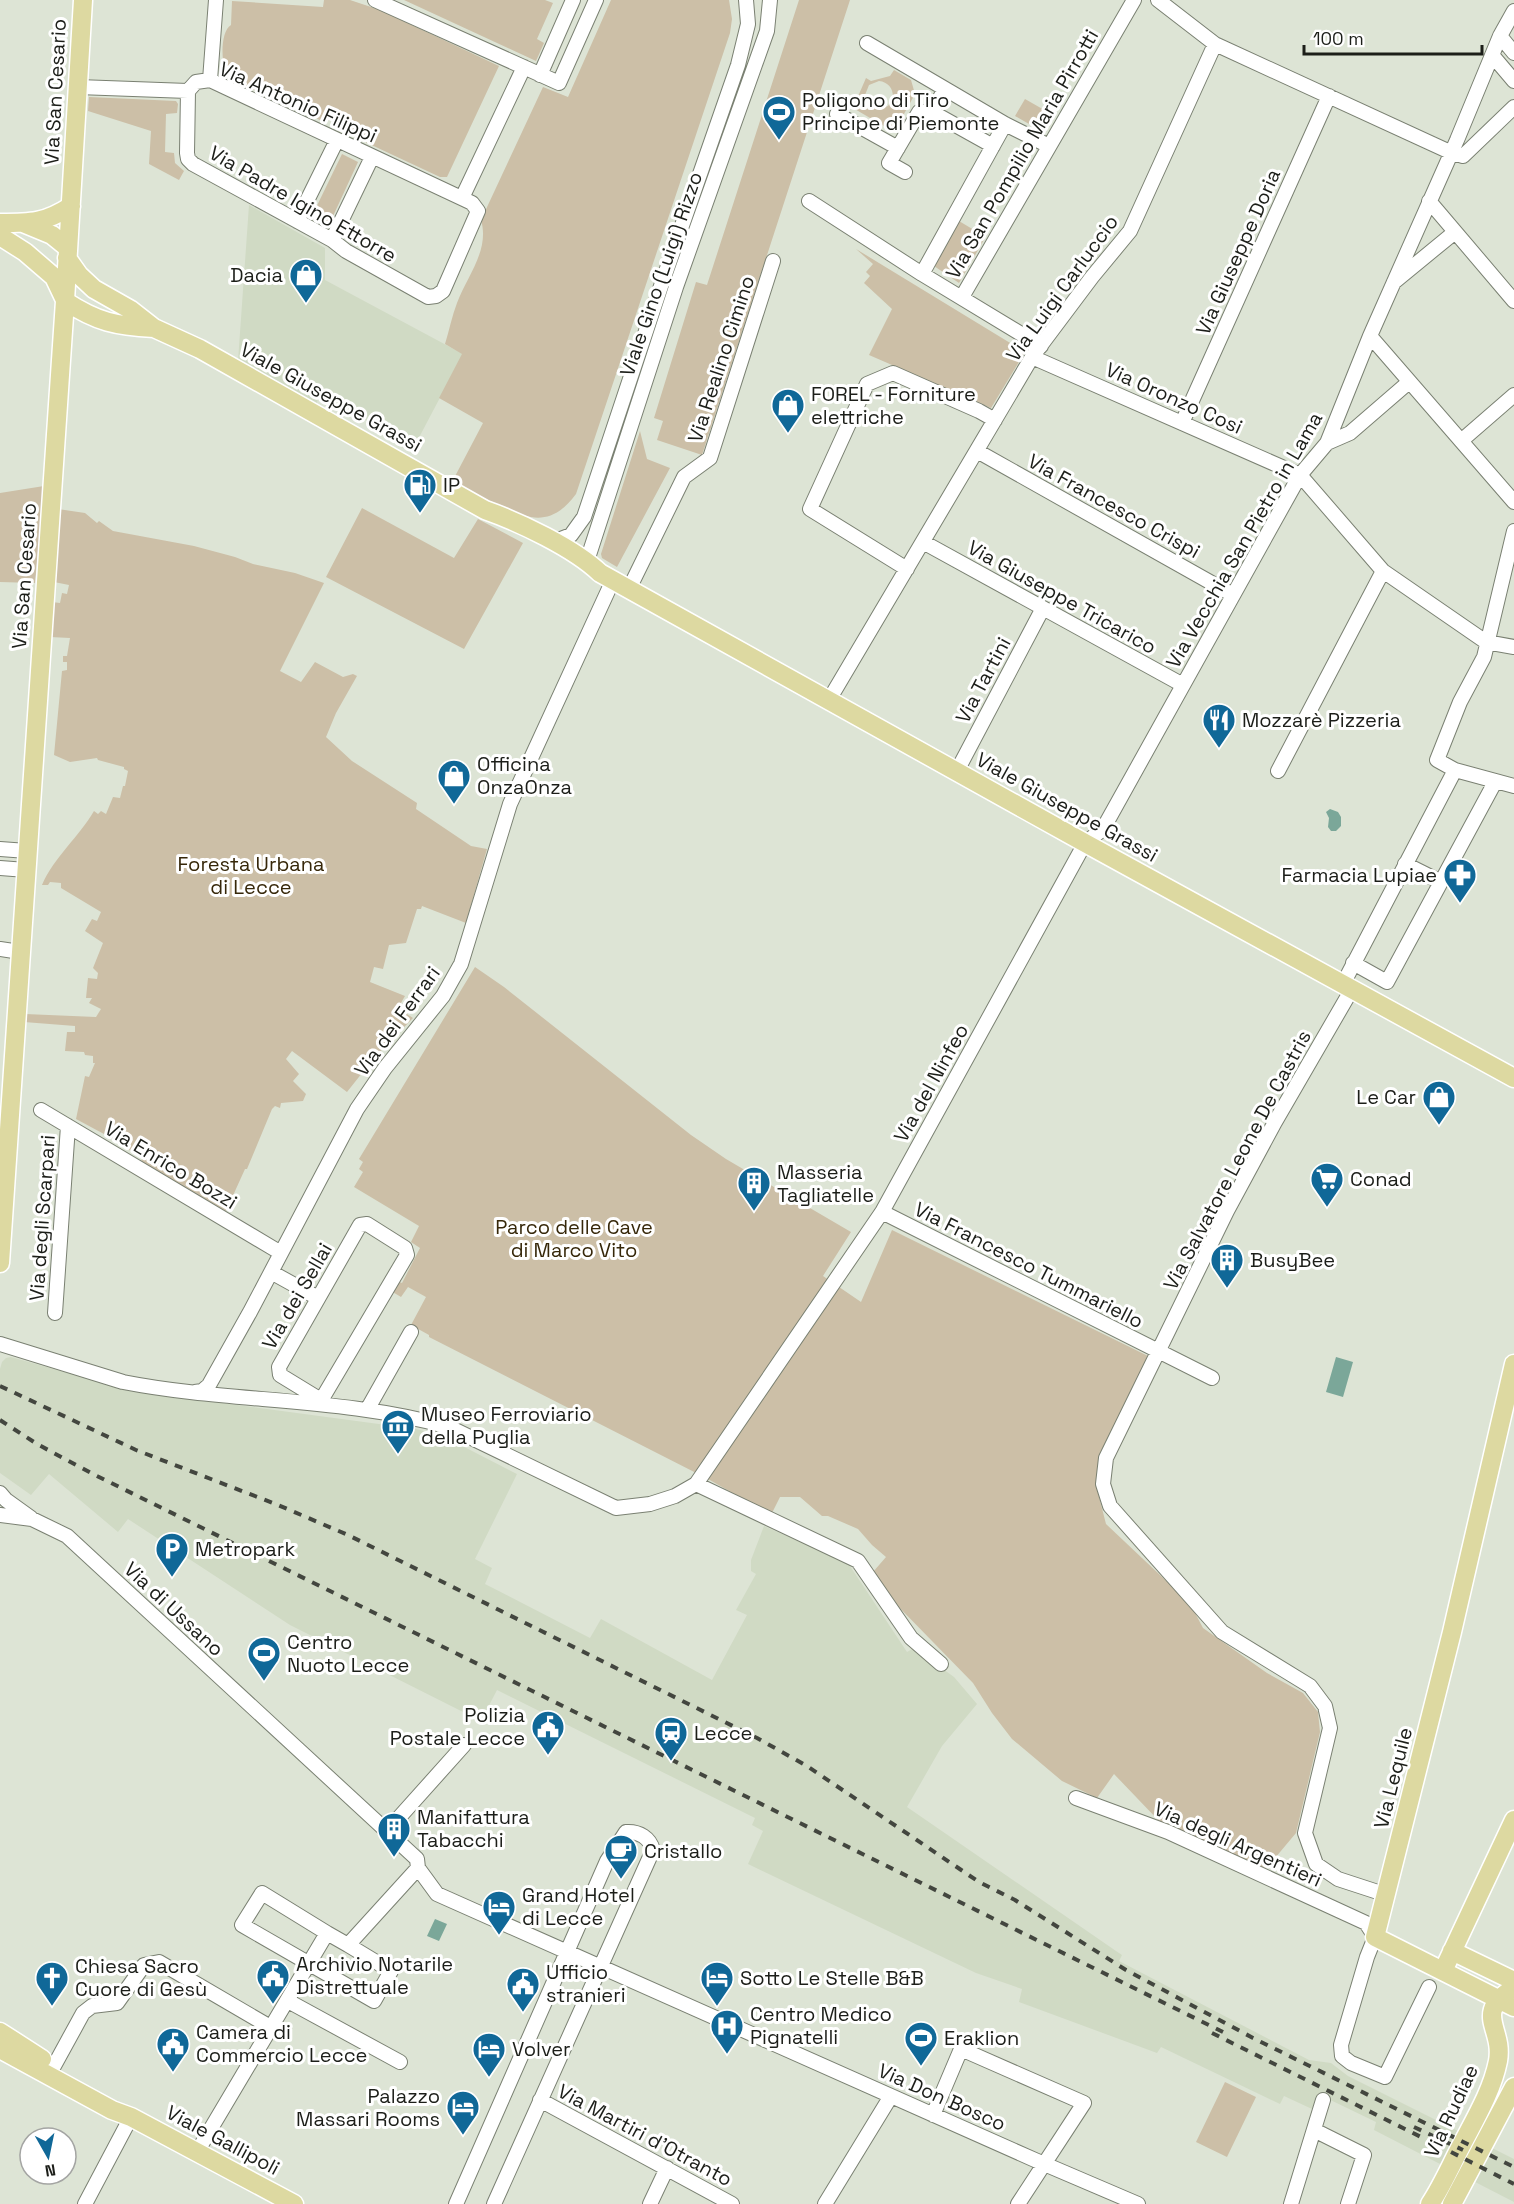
<svg xmlns="http://www.w3.org/2000/svg" width="1514" height="2204" viewBox="0 0 1514 2204" font-family="'Space Grotesk',sans-serif">
	<style>
		.built { fill: #d0dac4 }
		.green { fill: #ccbfa7; fill-rule: evenodd }
		.water { fill: #7ba799 }
		.lines { fill: none; stroke-linecap: round; stroke-linejoin: round }
		.minor-casing { stroke: #7a8072; stroke-width: 16 }
		.major-casing { stroke: #fff; stroke-width: 21 }
		.minor { stroke: #fff; stroke-width: 14 }
		.major { stroke: #ddd9a1; stroke-width: 18 }
		.rail { stroke: #43463f; stroke-width: 4; stroke-dasharray: 8 8; stroke-linecap: butt }
		.labels { text-anchor: middle; dominant-baseline: central; stroke-width: 6; stroke-linejoin: round; paint-order: stroke }
		.street-label { font-size: 20px; fill: #1c1e19; stroke: #fff }
		.poi-label { font-size: 20px; fill: #1c1e19; stroke: #fff; text-anchor: start }
		.park-label { font-size: 20px; fill: #362709; stroke: #fff }
	</style>
	<rect width="100%" height="100%" fill="#dde4d5"/>
	<path class="built" d="M249 205 325 248V280L463 354 414 447 318 394 317 404 274 379H271L238 361Z
		M11 1357 132 1391 416 1429 443 1436 517 1474 475 1559 492 1568 485 1584 590 1638 601 1619 712 1680 747 1615 736 1610 756 1574 751 1571V1560L764 1526 848 1563 907 1652 914 1648 954 1677 977 1704 942 1746 907 1807 1116 1951 1122 1955 1119 1961 1309 2060 1331 2063 1348 2076 1514 2159V2202L1374 2130 1376 2122 1318 2094 1312 2109 1284 2096 1280 2104 1161 2047 1157 2053 1019 2002 1022 1989 976 1973 748 1864 763 1831 752 1825 755 1818 497 1690 481 1721 290 1625 128 1519 118 1532 49 1474 31 1495 0 1473V1369L2 1362 6 1358Z"/>
	<path class="green" d="M324 0H350L380 10 499 66 447 177H440L333 127 335 121 324 116 322 121 235 81C231 77 228 73 225 69 221 58 221 31 231 25L232 1 323 7Z
		M404 0H545L553 3 537 39 544 43 536 61Z
		M611 0H729L732 19 730 33 576 494C550 529 527 519 494 503 480 496 466 489 452 482L483 423 439 398 462 354 445 344C449 331 452 316 457 303 467 276 490 250 481 220L543 87 568 97Z
		M799 0H850L702 455 657 440 663 421 654 418 696 282 707 285Z
		M894 70 911 80 915 94 894 132 853 108 866 78 871 81 890 76ZM879 81C888 82 893 88 893 97L888 106 878 109 869 104 865 95 869 85Z
		M89 97 176 101 178 104 177 113 166 114 165 152 174 153 175 163 184 171 179 180 149 164 151 131 88 111Z
		M1025 99 1053 115 1043 132 1015 116Z
		M342 154 358 162 328 227 311 218Z
		M959 221 984 236 985 238 959 283 934 266Z
		M856 249 1025 352 991 408 869 355 892 309 864 283 870 276 866 272 873 264Z
		M640 431 647 459 670 468 617 567 602 558 601 554Z
		M44 486 35 583 0 582V493Z
		M362 508 454 558 478 519 523 543 464 649 326 577Z
		M58 509 85 513 97 523 99 521 113 531 194 546 235 557 253 564 295 573 324 583 280 671 301 682 315 662 343 677 353 674 357 676 336 713 326 737 352 761 417 803 416 809 471 846 487 849 466 923 422 906 421 909H417L406 943 389 945 383 969 374 967 370 982 405 996 398 1008 413 1018 374 1058 347 1092 292 1051 286 1059 299 1074 293 1081 306 1094 303 1101 281 1103 280 1108 275 1106 272 1109 247 1169H245L226 1211 141 1162 142 1159 117 1141 76 1119 85 1076 89 1077 95 1063H93V1056L85 1055 84 1052 65 1051 67 1032H75V1026L24 1022 25 1014 96 1017 101 1009 89 1003 92 998H86L88 978 97 979 98 973 93 968 103 943 85 931 92 919 97 921 101 912 61 888V883L50 882 48 885H42C54 857 79 837 94 811L98 814 101 811 106 814 113 797 120 798 123 786H125L128 771 124 769V767L98 760 97 758 70 762 54 755 62 671 67 670V662H63V656H67L70 638 50 637 52 602 60 603 62 593 67 594 69 585 54 582Z
		M475 967 504 987 691 1135 726 1159 851 1232 823 1276 861 1302 892 1230 1150 1357 1102 1455 1096 1485 1106 1524 1178 1592 1194 1611 1203 1628 1267 1673 1303 1693 1318 1712 1320 1732 1296 1833 1264 1871 1159 1821 1114 1774 1097 1798 1062 1781 1012 1739 992 1713 973 1683 891 1599 873 1572 886 1557 872 1545 858 1529 828 1516H822L800 1497H780L771 1515 708 1479 429 1337V1335L411 1325 426 1297 408 1287 401 1297 391 1291 397 1281 402 1283 420 1248 411 1242 419 1226 354 1187 363 1172 359 1169 363 1162 359 1159Z
		M1225 2082 1256 2097 1227 2157 1196 2142Z"/>
	<path class="water" d="M1330 809 1338 812 1341 817V826L1336 831H1331L1328 827 1329 818 1326 812Z
		M1336 1357 1353 1362 1343 1397 1326 1392Z
		M435 1919 447 1924 439 1941 427 1936Z"/>
	<g class="lines">
		<g class="minor-casing">
			<path id="minor" d="M375 0 559 83 596 0
				M1158 0 1215 44 1450 152 1463 156 1514 107
				M1500 36 1514 53
				M867 43 1005 124 1049 146
				M1492 55 1514 81
				M540 75 573 0
				M210 80 216 0
				M78 87 188 91 196 82 210 80 472 203 478 211 443 291 436 296 428 297 346 251 332 240 193 164 188 159 187 153 188 91
				M932 112 993 146
				M837 114 898 148
				M905 172 889 163 919 112H932L945 89
				M462 198 524 67
				M809 201 922 274 1041 346
				M1429 201 1514 301
				M297 221 337 140
				M332 240 372 157
				M922 274 1005 124
				M1394 282 1455 232
				M962 297 1134 0
				M1370 336 1514 502
				M1032 357 1300 475 1383 571 1486 642 1514 647
				M1182 423 1329 96
				M1461 441 1514 395
				M1327 443 1350 433 1409 382
				M977 451 1233 595
				M1514 531 1484 657 1460 702 1437 760 1455 770 1514 786
				M553 542 571 535 584 517 662 283 738 65 748 24 746 0
				M923 542 1183 685
				M587 561 676 287 767 31 770 0
				M907 569 810 509 867 384 893 373 979 411 995 420
				M629 589 684 477 710 458 773 261
				M829 700 1032 357 1092 277 1130 231 1215 44
				M957 771 1043 608
				M1278 771 1383 571
				M0 849 27 851
				M1405 864 1441 882
				M0 868 26 870
				M0 949 20 952
				M1353 963 1387 982 1495 782
				M1343 984 1455 770
				M1352 989 1275 1122 1227 1211 1106 1458 1103 1484 1110 1506 1222 1632 1310 1686 1325 1706 1330 1728 1305 1833 1316 1864 1338 1879 1387 1895
				M41 1110 281 1253
				M882 1212 1212 1378
				M367 1224 405 1248 407 1255 319 1404 316 1397 280 1375 279 1367 360 1225Z
				M271 1272 318 1298
				M55 1313 68 1126
				M0 1344 123 1382C230 1403 343 1397 449 1427L616 1508 650 1504 675 1496 696 1484 882 1212 1085 843 1103 829 1300 475 1327 443 1370 336 1457 140 1500 36 1514 11
				M195 1392 202 1391 209 1385 250 1312 357 1109 385 1068 443 996 461 964 510 804 613 580
				M367 1410 411 1332
				M696 1484 858 1561 911 1638 941 1664
				M0 1493 6 1500 31 1518
				M0 1515 32 1519 67 1536 417 1859 418 1868 437 1894 1035 2160 1138 2204
				M1076 1798 1168 1832 1366 1923 1375 1937 1367 1957 1341 2045 1342 2056 1351 2063 1385 2077 1429 1987
				M387 1831 464 1745
				M327 1933 262 1893 242 1925 374 2001 391 1971 348 1945
				M288 2001 400 2062
				M54 2066 83 2013 92 2006 117 2003 144 1965 159 1962 272 2028
				M540 2100 732 2204
				M933 2115 961 2049 1084 2103 1018 2204
				M1314 2130 1364 2155 1348 2204
				M197 2152 327 1933 348 1945 418 1868
				M85 2204 131 2117
				M456 2204 607 1861 626 1832C639 1831 650 1838 653 1850L494 2204
				M650 2204 667 2168
				M825 2204 891 2096
				M1291 2204 1323 2100"/>
		</g>
		<g class="major-casing">
			<path id="major" d="M0 223C31 223 45 223 71 206
				M23 223 52 235 68 248
				M0 236 25 252 54 277 64 298
				M67 258 79 275 94 289 131 310 154 328 200 349 485 510C519 522 574 548 600 573L1085 843 1514 1078
				M65 301C97 322 116 326 154 328
				M0 1263 65 301 83 0
				M1514 1364 1452 1632 1375 1937 1514 2007
				M1452 1951 1514 1981
				M1443 1971 1514 1820
				M0 2032 42 2059
				M0 2049 112 2110 131 2117 294 2204
				M1430 2204C1442 2186 1451 2165 1461 2146 1475 2119 1492 2091 1498 2061 1504 2027 1472 2014 1514 1988
				M1452 2204 1514 2087"/>
		</g>
		<use href="#minor" class="minor"/>
		<use href="#major" class="major"/>
		<path class="rail" d="M0 1386 136 1450 278 1505 348 1535 757 1738 807 1766 979 1882 1015 1900 1126 1970 1253 2038 1514 2167
			M0 1420 37 1444 93 1474 1223 2032
			M1212 2033 1421 2137
			M1414 2127 1463 2150
			M1451 2152 1514 2184"/>
	</g>
	<defs>
		<g id="stadium-pin" transform="scale(1.725)"><path d="M0 17L-7.5 6A9.5 9.5 0 1 1 7.5 6Z" fill="#106898" stroke="#fff"/><path d="M0-5a6.5 5 0 1 0 0 10a6.5 5 0 1 0 0-10ZM-3.5-1.8h7v3.6h-7Z" fill="#fff"/></g>
		<g id="shop-pin" transform="scale(1.725)"><path d="M0 17L-7.5 6A9.5 9.5 0 1 1 7.5 6Z" fill="#106898" stroke="#fff"/><path d="M-5-2.5h2.3a2.7 3.5 0 0 1 5.4 0H5L5.5 6h-11ZM-1.5-2.5h3a1.5 2.3 0 0 0-3 0Z" fill="#fff"/></g>
		<g id="fuel-pin" transform="scale(1.725)"><path d="M0 17L-7.5 6A9.5 9.5 0 1 1 7.5 6Z" fill="#106898" stroke="#fff"/><path d="M-5.5-6h7V0h2V4h1.3V-2.5L3-4.5l.8-.8L6-3V5H2.5V1h-1V6h-7ZM-4.2-4.7v3.2H.2V-4.7Z" fill="#fff"/></g>
		<g id="restaurant-pin" transform="scale(1.725)"><path d="M0 17L-7.5 6A9.5 9.5 0 1 1 7.5 6Z" fill="#106898" stroke="#fff"/><path d="M-5-6h1v4h1v-4h1v4h1v-4h1v5L-1.5 .5V6h-2V.5L-5-1ZM5-6V6H3V1.5H1.5Q1.5-4 5-6Z" fill="#fff"/></g>
		<g id="pharmacy-pin" transform="scale(1.725)"><path d="M0 17L-7.5 6A9.5 9.5 0 1 1 7.5 6Z" fill="#106898" stroke="#fff"/><path d="M-2-6h4v4h4v4h-4v4h-4v-4h-4v-4h4Z" fill="#fff"/></g>
		<g id="supermarket-pin" transform="scale(1.725)"><path d="M0 17L-7.5 6A9.5 9.5 0 1 1 7.5 6Z" fill="#106898" stroke="#fff"/><path d="M-6-5.5h2.5l.6 2H6L4.5 2H-2.5L-4.4-4H-6ZM-1.5 3.2a1.3 1.3 0 1 0 .1 0ZM3 3.2a1.3 1.3 0 1 0 .1 0Z" fill="#fff"/></g>
		<g id="building-pin" transform="scale(1.725)"><path d="M0 17L-7.5 6A9.5 9.5 0 1 1 7.5 6Z" fill="#106898" stroke="#fff"/><path d="M-4-6H4V6H1V3H-1V6H-4ZM-2.5-4.3h1.7v1.8h-1.7ZM.8-4.3h1.7v1.8H.8ZM-2.5-1h1.7V.8h-1.7ZM.8-1h1.7V.8H.8Z" fill="#fff"/></g>
		<g id="museum-pin" transform="scale(1.725)"><path d="M0 17L-7.5 6A9.5 9.5 0 1 1 7.5 6Z" fill="#106898" stroke="#fff"/><path d="M0-6L6-3V-2H-6V-3ZM-5-1h2V3h-2ZM-1-1h2V3h-2ZM3-1h2V3H3ZM-6 4H6V6H-6Z" fill="#fff"/></g>
		<g id="parking-pin" transform="scale(1.725)"><path d="M0 17L-7.5 6A9.5 9.5 0 1 1 7.5 6Z" fill="#106898" stroke="#fff"/><path d="M-3.5-5.5H1a3.5 3.5 0 0 1 0 7H-1V5.5H-3.5ZM-1-3.4V-.6H.8a1.4 1.4 0 0 0 0-2.8Z" fill="#fff"/></g>
		<g id="civic-pin" transform="scale(1.725)"><path d="M0 17L-7.5 6A9.5 9.5 0 1 1 7.5 6Z" fill="#106898" stroke="#fff"/><path d="M-.6-6.5H3V-4.5H.6V-3L4-1V1h2V6H-6V1h2V-1L-.6-3ZM-1.2 2.5V6h2.4V2.5Z" fill="#fff"/></g>
		<g id="station-pin" transform="scale(1.725)"><path d="M0 17L-7.5 6A9.5 9.5 0 1 1 7.5 6Z" fill="#106898" stroke="#fff"/><path d="M-3-6H3Q5-6 5-4V2Q5 4 3 4L4.5 6H3L1.5 4h-3L-3 6H-4.5L-3 4Q-5 4-5 2V-4Q-5-6-3-6ZM-3.5-4v3h7v-3ZM-3.5 1v1.5H-2V1ZM2 1v1.5H3.5V1Z" fill="#fff"/></g>
		<g id="cafe-pin" transform="scale(1.725)"><path d="M0 17L-7.5 6A9.5 9.5 0 1 1 7.5 6Z" fill="#106898" stroke="#fff"/><path d="M-5.5-4.5H6V0H3Q3 3.5 0 3.5H-2.5Q-5.5 3.5-5.5 0ZM3-3.2v2h1.7v-2ZM-6 4.5H4V6H-6Z" fill="#fff"/></g>
		<g id="hotel-pin" transform="scale(1.725)"><path d="M0 17L-7.5 6A9.5 9.5 0 1 1 7.5 6Z" fill="#106898" stroke="#fff"/><path d="M-6-4.5h1.5V1H6V5H4.5V3h-9V5H-6ZM-4 0a1.8 1.8 0 1 1 3.6 0ZM.5 0V-2.5h3Q6-2.5 6 0Z" fill="#fff"/></g>
		<g id="church-pin" transform="scale(1.725)"><path d="M0 17L-7.5 6A9.5 9.5 0 1 1 7.5 6Z" fill="#106898" stroke="#fff"/><path d="M-1.2-6h2.4v3.5h3.3v2.4h-3.3V6h-2.4V-.1h-3.3v-2.4h3.3Z" fill="#fff"/></g>
		<g id="hospital-pin" transform="scale(1.725)"><path d="M0 17L-7.5 6A9.5 9.5 0 1 1 7.5 6Z" fill="#106898" stroke="#fff"/><path d="M-5-5h3v3.5h4V-5h3V5h-3V1.5h-4V5h-3Z" fill="#fff"/></g>
	</defs>
	<g fill-rule="evenodd">
		<use href="#stadium-pin" x="779" y="112"/>
		<use href="#shop-pin" x="306" y="275"/>
		<use href="#shop-pin" x="788" y="405"/>
		<use href="#fuel-pin" x="420" y="485"/>
		<use href="#restaurant-pin" x="1219" y="720"/>
		<use href="#shop-pin" x="454" y="776"/>
		<use href="#pharmacy-pin" x="1460" y="875"/>
		<use href="#shop-pin" x="1439" y="1097"/>
		<use href="#supermarket-pin" x="1327" y="1179"/>
		<use href="#building-pin" x="754" y="1183"/>
		<use href="#building-pin" x="1227" y="1260"/>
		<use href="#museum-pin" x="398" y="1426"/>
		<use href="#parking-pin" x="172" y="1549"/>
		<use href="#stadium-pin" x="264" y="1653"/>
		<use href="#civic-pin" x="548" y="1727"/>
		<use href="#station-pin" x="671" y="1733"/>
		<use href="#building-pin" x="394" y="1829"/>
		<use href="#cafe-pin" x="621" y="1851"/>
		<use href="#hotel-pin" x="499" y="1907"/>
		<use href="#civic-pin" x="273" y="1976"/>
		<use href="#church-pin" x="52" y="1978"/>
		<use href="#hotel-pin" x="717" y="1978"/>
		<use href="#civic-pin" x="523" y="1984"/>
		<use href="#hospital-pin" x="727" y="2026"/>
		<use href="#stadium-pin" x="921" y="2038"/>
		<use href="#civic-pin" x="173" y="2044"/>
		<use href="#hotel-pin" x="489" y="2049"/>
		<use href="#hotel-pin" x="463" y="2107"/>
	</g>
	<g class="labels">
		<g class="street-label">
			<text transform="translate(55 92) rotate(-87)">Via San Cesario</text>
			<text transform="translate(298 102) rotate(24)">Via Antonio Filippi</text>
			<text transform="translate(1022 154) rotate(-60)">Via San Pompilio Maria Pirrotti</text>
			<text transform="translate(303 204) rotate(30)">Via Padre Igino Ettorre</text>
			<text transform="translate(1238 252) rotate(-66)">Via Giuseppe Doria</text>
			<text transform="translate(661 274) rotate(-71)">Viale Gino (Luigi) Rizzo</text>
			<text transform="translate(1062 288) rotate(-54)">Via Luigi Carluccio</text>
			<text transform="translate(721 359) rotate(-72)">Via Realino Cimino</text>
			<text transform="translate(331 397) rotate(29)">Viale Giuseppe Grassi</text>
			<text transform="translate(1174 398) rotate(24)">Via Oronzo Cosi</text>
			<text transform="translate(1114 506) rotate(29)">Via Francesco Crispi</text>
			<text transform="translate(1244 540) rotate(-60)">Via Vecchia San Pietro in Lama</text>
			<text transform="translate(24 576) rotate(-86)">Via San Cesario</text>
			<text transform="translate(1062 597) rotate(29)">Via Giuseppe Tricarico</text>
			<text transform="translate(983 680) rotate(-62)">Via Tartini</text>
			<text transform="translate(1067 807) rotate(29)">Viale Giuseppe Grassi</text>
			<text transform="translate(397 1021) rotate(-54)">Via dei Ferrari</text>
			<text transform="translate(931 1083) rotate(-61)">Via del Ninfeo</text>
			<text transform="translate(1237 1160) rotate(-62)">Via Salvatore Leone De Castris</text>
			<text transform="translate(171 1165) rotate(31)">Via Enrico Bozzi</text>
			<text transform="translate(42 1218) rotate(-86)">Via degli Scarpari</text>
			<text transform="translate(1029 1265) rotate(27)">Via Francesco Tummariello</text>
			<text transform="translate(297 1296) rotate(-60)">Via dei Sellai</text>
			<text transform="translate(174 1609) rotate(43)">Via di Ussano</text>
			<text transform="translate(1393 1778) rotate(-76)">Via Lequile</text>
			<text transform="translate(1238 1844) rotate(24)">Via degli Argentieri</text>
			<text transform="translate(942 2097) rotate(24)">Via Don Bosco</text>
			<text transform="translate(1451 2111) rotate(-65)">Via Rudiae</text>
			<text transform="translate(645 2135) rotate(28)">Via Martiri d'Otranto</text>
			<text transform="translate(223 2140) rotate(28)">Viale Gallipoli</text>
		</g>
		<g class="poi-label">
			<text x="802" y="100">Poligono di Tiro<tspan x="802" dy="23">Principe di Piemonte</tspan></text>
			<text x="283" y="275" text-anchor="end">Dacia</text>
			<text x="811" y="394">FOREL - Forniture<tspan x="811" dy="23">elettriche</tspan></text>
			<text x="443" y="485">IP</text>
			<text x="1242" y="720">Mozzarè Pizzeria</text>
			<text x="477" y="764">Officina<tspan x="477" dy="23">OnzaOnza</tspan></text>
			<text x="1437" y="875" text-anchor="end">Farmacia Lupiae</text>
			<text x="1416" y="1097" text-anchor="end">Le Car</text>
			<text x="777" y="1172">Masseria<tspan x="777" dy="23">Tagliatelle</tspan></text>
			<text x="1350" y="1179">Conad</text>
			<text x="1250" y="1260">BusyBee</text>
			<text x="421" y="1414">Museo Ferroviario<tspan x="421" dy="23">della Puglia</tspan></text>
			<text x="195" y="1549">Metropark</text>
			<text x="287" y="1642">Centro<tspan x="287" dy="23">Nuoto Lecce</tspan></text>
			<text x="525" y="1715" text-anchor="end">Polizia<tspan x="525" dy="23">Postale Lecce</tspan></text>
			<text x="694" y="1733">Lecce</text>
			<text x="417" y="1817">Manifattura<tspan x="417" dy="23">Tabacchi</tspan></text>
			<text x="644" y="1851">Cristallo</text>
			<text x="522" y="1895">Grand Hotel<tspan x="522" dy="23">di Lecce</tspan></text>
			<text x="296" y="1964">Archivio Notarile<tspan x="296" dy="23">Distrettuale</tspan></text>
			<text x="75" y="1966">Chiesa Sacro<tspan x="75" dy="23">Cuore di Gesù</tspan></text>
			<text x="546" y="1972">Ufficio<tspan x="546" dy="23">stranieri</tspan></text>
			<text x="740" y="1978">Sotto Le Stelle B&amp;B</text>
			<text x="750" y="2014">Centro Medico<tspan x="750" dy="23">Pignatelli</tspan></text>
			<text x="196" y="2032">Camera di<tspan x="196" dy="23">Commercio Lecce</tspan></text>
			<text x="944" y="2038">Eraklion</text>
			<text x="512" y="2049">Volver</text>
			<text x="440" y="2096" text-anchor="end">Palazzo<tspan x="440" dy="23">Massari Rooms</tspan></text>
		</g>
		<g class="park-label">
			<text x="251" y="864">Foresta Urbana<tspan x="251" dy="23">di Lecce</tspan></text>
			<text x="574" y="1227">Parco delle Cave<tspan x="574" dy="23">di Marco Vito</tspan></text>
		</g>
	</g>
	<g transform="translate(48 2156) rotate(171)"><circle r="28" fill="#ffffff" stroke="#a4a5a3" stroke-width="1.5"/>
	<path d="M0-4.5L10 22L0 15L-10 22Z" fill="#106898"/>
	<text y="-9" font-size="16" font-weight="bold" text-anchor="middle" fill="#1c1e19">N</text>
	</g>
	<path d="M1304 45v9h178v-9" fill="none" stroke="#1c1e19" stroke-width="3"/>
	<text x="1313" y="45" font-size="18" fill="#1c1e19" stroke="#ffffff" stroke-width="4.5" paint-order="stroke">100 m</text>
</svg>
